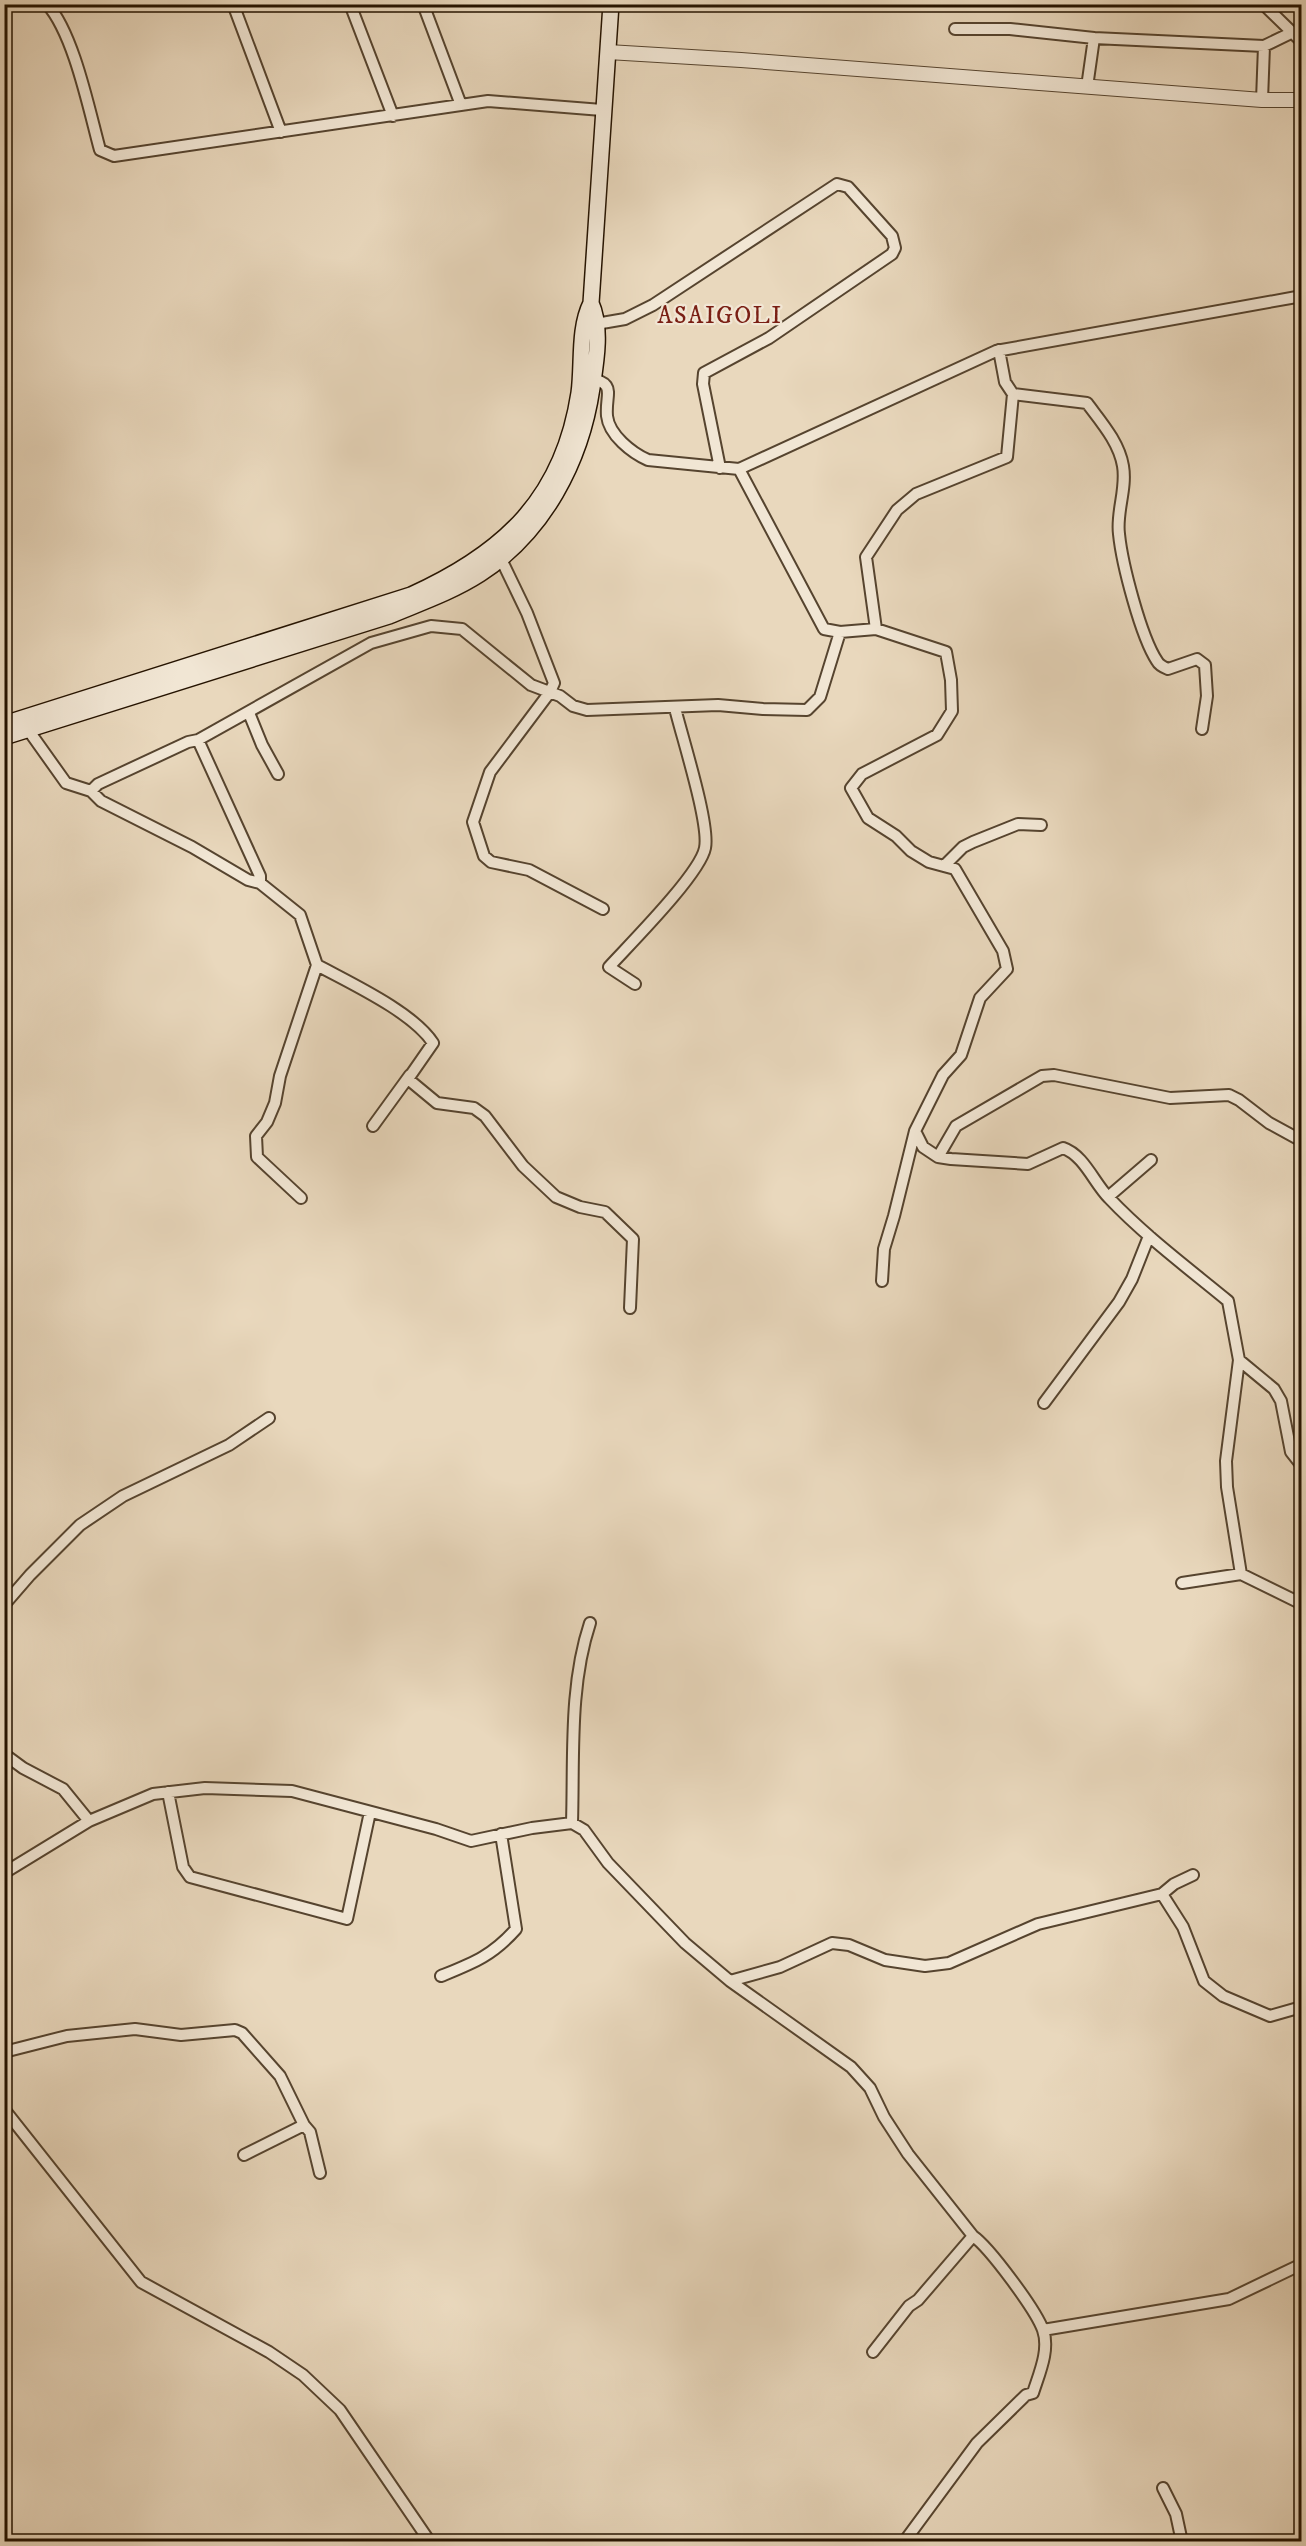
<svg xmlns="http://www.w3.org/2000/svg" width="1306" height="2546" viewBox="0 0 1306 2546" font-family="'IM FELL DW Pica',serif">
	<style>
		.lines { fill: none; stroke-linecap: round; stroke-linejoin: round }
		.minor-casing { stroke: #56442f; stroke-width: 14 }
		.tertiary-casing { stroke: #56442f; stroke-width: 16 }
		.secondary-casing { stroke: #251300; stroke-width: 18 }
		.minor { stroke: #f1e6d4; stroke-width: 10 }
		.tertiary { stroke: #f1e6d4; stroke-width: 14 }
		.secondary { stroke: #f1e6d4; stroke-width: 15 }
		.labels { text-anchor: middle; dominant-baseline: central; stroke-width: 4.5; stroke-linejoin: round; paint-order: stroke }
		.quarter-label { font-size: 24px; letter-spacing: 1.5px; fill: #7a1f14; stroke: #f1e6d4 }
	</style>
	<rect width="100%" height="100%" fill="#e9d8bd"/>
	<filter id="stains"><feTurbulence type="fractalNoise" baseFrequency=".00333" numOctaves="4"/><feColorMatrix values="0 0 0 0 .2 0 0 0 0 .09 0 0 0 0 .02 0 0 0 .5 -.17"/></filter>
	<radialGradient id="worn" r=".72"><stop offset=".6" stop-color="#630" stop-opacity="0"/><stop offset="1" stop-color="#630" stop-opacity=".3"/></radialGradient>
	<g class="lines">
		<g class="minor-casing">
			<path id="minor" d="M47 4C74 34 89 110 100 150L114 156 488 101 602 110
				M233 4 281 132
				M350 4 393 116
				M423 4 461 105
				M1263 4 1302 42
				M955 29H1010L1094 38 1264 46 1291 33
				M1087 87 1094 38
				M1262 100 1264 46
				M596 324 625 319 653 305 837 184 848 187 892 236 895 248 892 254 769 338 704 373 703 384 720 468
				M999 350 1005 382 1013 394 1087 403C1101 422 1119 442 1123 466 1127 489 1116 512 1119 534 1122 564 1141 637 1157 661 1159 665 1163 667 1168 669L1197 659 1205 665 1207 696 1202 729
				M587 378C618 383 605 393 607 416 609 435 632 453 648 460L739 469 996 351 1302 296
				M739 469 824 629 840 632 876 629 946 652 951 680 952 711 937 735 862 774 851 788 868 818 896 836 911 851 929 862 955 869 1003 951 1007 969 980 998 961 1055 943 1075 915 1131 923 1147 938 1157 951 1159 1028 1164 1063 1148C1084 1155 1094 1183 1109 1198 1145 1236 1188 1268 1228 1301L1239 1360 1274 1389 1281 1401 1291 1452 1302 1466
				M500 557 527 613 554 683 550 692 490 772 473 822 484 856 491 862 529 870 603 909
				M876 629 866 557 897 510 916 494 1007 457 1013 394
				M249 713 262 745 278 774
				M24 724 66 783 91 791 101 801 192 847 248 880 260 883 300 915 317 965 280 1076 275 1103 267 1122 256 1136 257 1157 301 1198
				M198 740 260 876V883
				M91 791 98 784 188 742 198 740 371 643 431 626 462 629 531 685 560 696 573 706 587 710 718 705 763 709 807 710 820 697 840 632
				M944 866 963 847 973 842 1018 824 1041 825
				M317 965C350 983 413 1012 433 1043L408 1079 437 1103 474 1108 485 1116 523 1166 556 1197 580 1207 605 1212 633 1239 630 1308
				M635 984 609 967C630 944 700 874 705 848 710 824 682 737 675 708
				M373 1126 410 1075
				M938 1157 956 1126 1042 1076 1054 1075 1170 1098 1229 1095 1239 1100 1269 1123 1302 1141
				M1108 1197 1151 1160
				M882 1281 884 1249 894 1216 915 1131
				M1239 1360 1226 1461 1227 1487 1241 1574
				M1044 1403 1119 1302 1132 1279 1149 1236
				M1182 1583 1241 1574 1302 1604
				M4 1605 30 1575 80 1525 123 1496 229 1445 269 1418
				M4 1754 23 1768 63 1789 89 1821
				M168 1792 183 1867 190 1877 347 1919 370 1812
				M572 1823C574 1757 569 1686 590 1623
				M4 1873 89 1821 153 1794 205 1788 292 1791 436 1829 471 1841 532 1828 572 1823 584 1830 608 1863 685 1943 730 1981 851 2067 870 2088 884 2117 908 2154 973 2236C989 2247 1036 2310 1043 2330 1050 2350 1039 2374 1033 2393L1026 2395 977 2443 904 2542
				M1162 1894 1183 1927 1204 1981 1223 1996 1270 2016 1298 2008
				M441 1976C473 1963 492 1956 516 1929L501 1834
				M730 1981 780 1967 832 1943 849 1945 885 1960 925 1966 949 1963 1038 1924 1162 1894 1174 1884 1193 1875
				M4 2052 67 2036 135 2029 181 2035 235 2030 242 2033 280 2076 304 2125 310 2132 320 2173
				M4 2109 141 2282 269 2352 303 2375 340 2410 430 2542
				M244 2155 304 2125
				M1043 2330 1229 2299 1302 2264
				M873 2352 909 2306 918 2300 973 2236
				M1163 2488 1176 2514 1182 2542"/>
		</g>
		<g class="tertiary-casing">
			<path id="tertiary" d="M608 52 741 60 1262 100H1302"/>
		</g>
		<g class="secondary-casing">
			<path id="secondary" d="M4 724 411 595C504 553 563 498 579 393 583 364 578 329 591 303L611 4
				M4 737 389 616C420 603 452 592 480 574 544 532 581 462 592 388 596 362 602 327 591 303"/>
		</g>
		<use href="#minor" class="minor"/>
		<use href="#tertiary" class="tertiary"/>
		<use href="#secondary" class="secondary"/>
	</g>
	<g class="labels">
		<g class="quarter-label">
			<text x="720" y="316">ASAIGOLI</text>
		</g>
	</g>
	<rect width="1306" height="2546" fill="none" stroke="#e9d8bd" stroke-width="24"/>
	<rect x="6" y="6" width="1294" height="2534" fill="none" stroke="#251300" stroke-width="3"/>
	<rect x="12" y="12" width="1282" height="2522" fill="none" stroke="#251300" stroke-width="1.5"/>
	<rect width="100%" height="100%" filter="url(#stains)"/>
	<rect width="100%" height="100%" fill="url(#worn)"/>
</svg>
